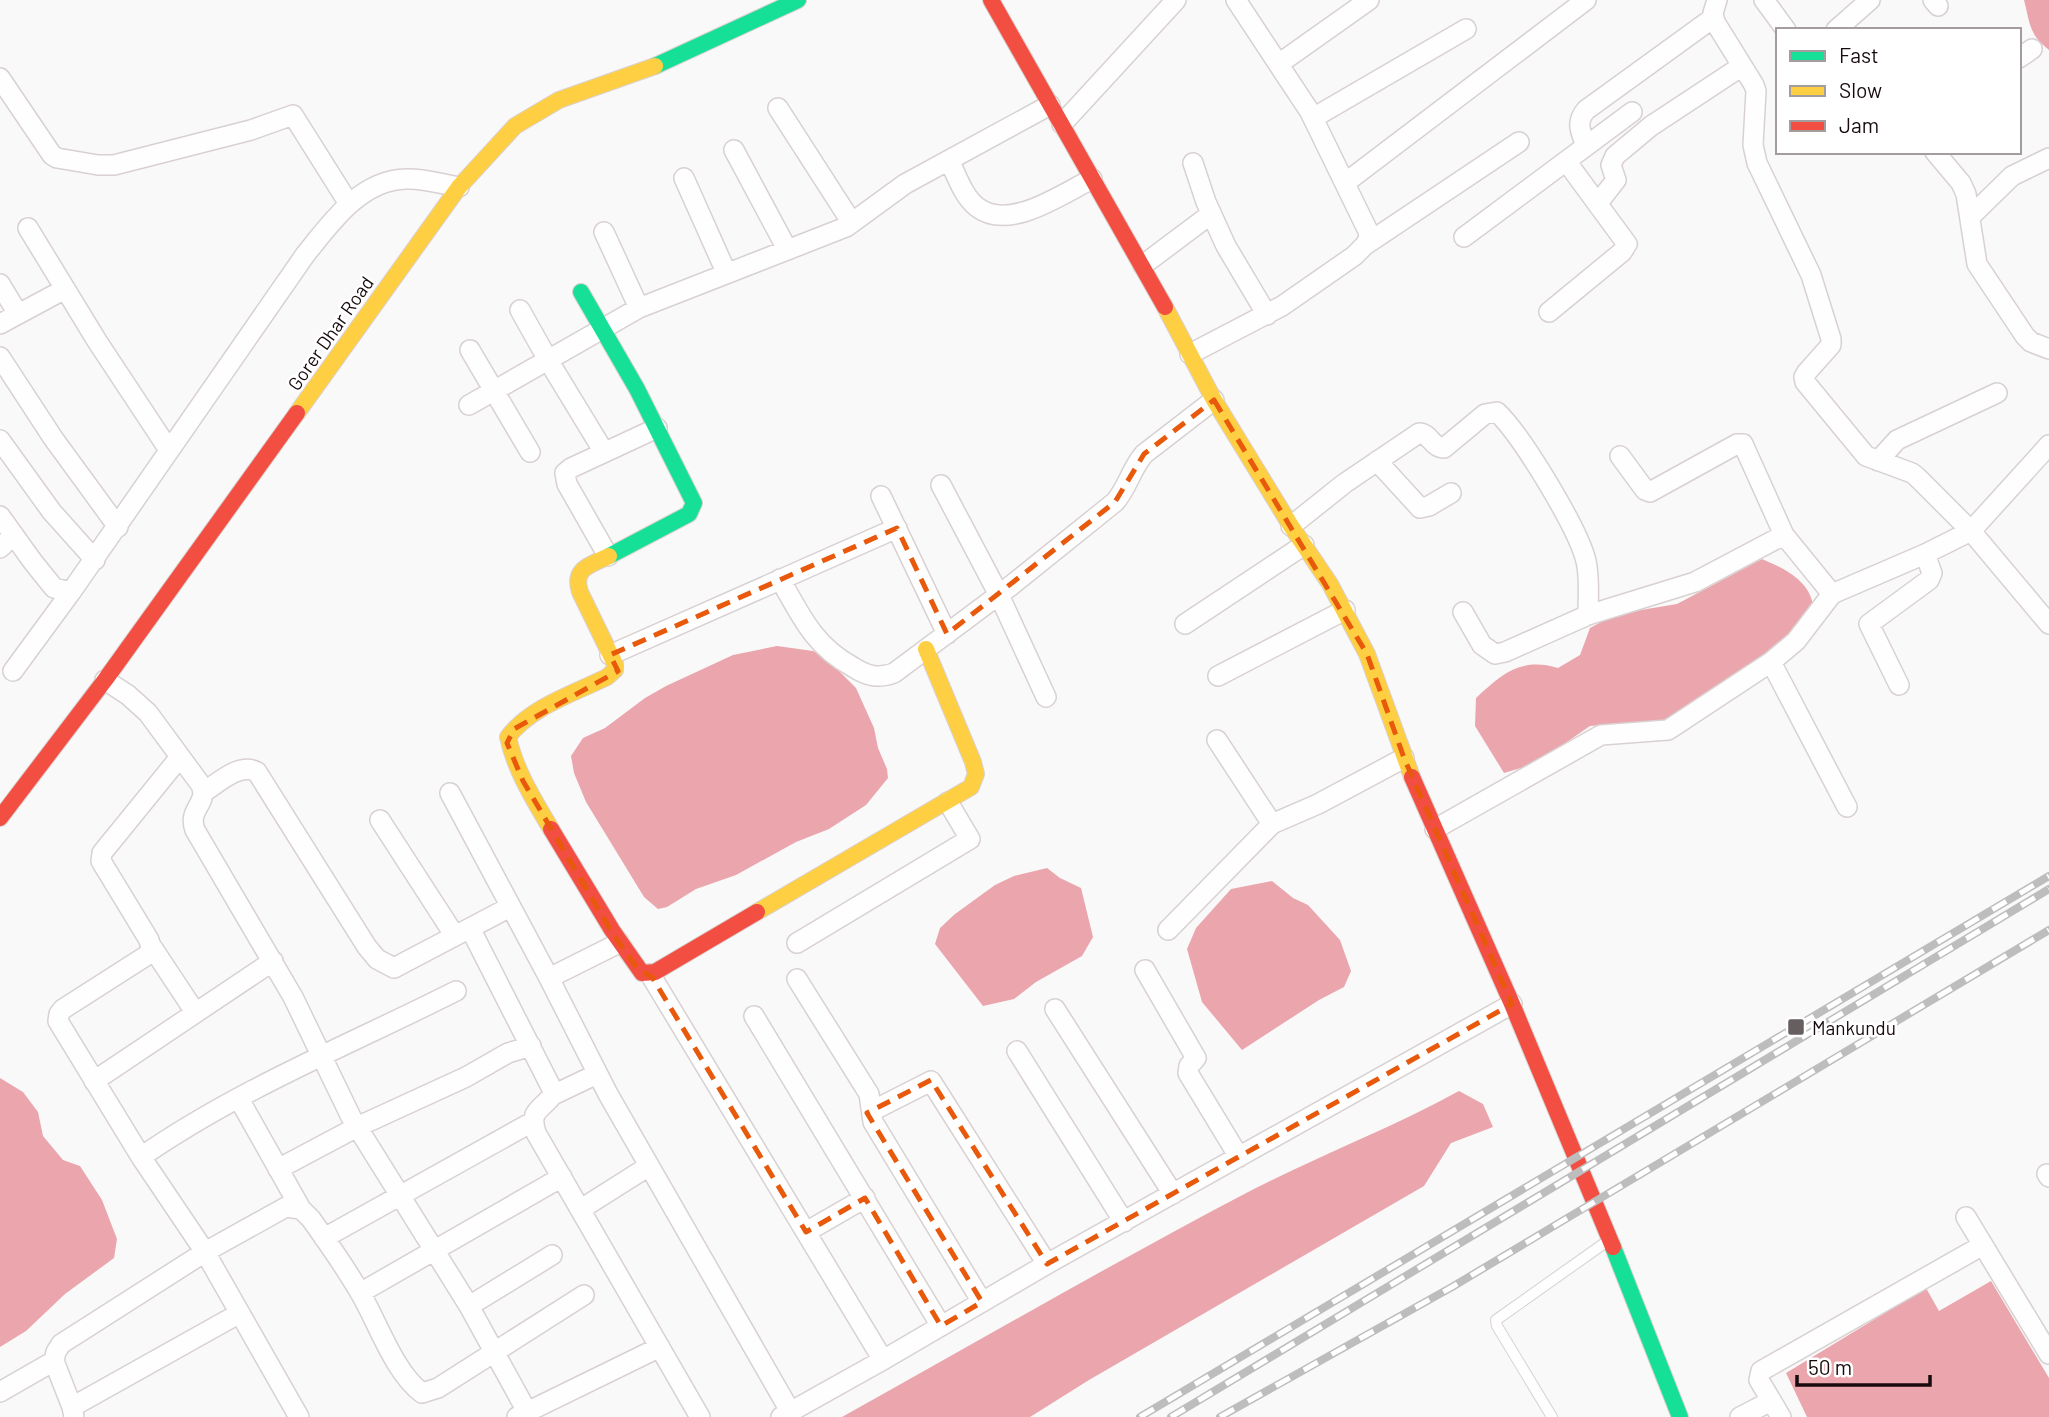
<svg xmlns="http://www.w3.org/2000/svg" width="2049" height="1417" viewBox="0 0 2049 1417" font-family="Barlow,sans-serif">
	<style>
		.water { fill: #eaa5ad }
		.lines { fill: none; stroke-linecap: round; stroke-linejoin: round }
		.lane-casing { stroke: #d9d1d1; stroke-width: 12 }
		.street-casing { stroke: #d9d1d1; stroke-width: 22 }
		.fast-casing { stroke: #d9d1d1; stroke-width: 18 }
		.slow-casing { stroke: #d9d1d1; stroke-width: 18 }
		.jam-casing { stroke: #d9d1d1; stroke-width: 18 }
		.lane { stroke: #fefefe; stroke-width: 10 }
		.street { stroke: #fefefe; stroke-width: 19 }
		.fast { stroke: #16e098; stroke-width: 16 }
		.slow { stroke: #ffcf43; stroke-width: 16 }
		.jam { stroke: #f24e42; stroke-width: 16 }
		.rail-casing { stroke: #bebdbd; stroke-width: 8 }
		.rail { stroke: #fff; stroke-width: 5; stroke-dasharray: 16; stroke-linecap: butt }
		.marked { fill: none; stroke: #e8590c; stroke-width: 5; stroke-dasharray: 14 9; stroke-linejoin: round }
		.poi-dot { fill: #675e60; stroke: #fff; stroke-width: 2.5 }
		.labels { text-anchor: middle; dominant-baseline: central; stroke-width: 5; stroke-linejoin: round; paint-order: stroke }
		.street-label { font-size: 19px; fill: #190b0d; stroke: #fff }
		.poi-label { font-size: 19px; fill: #190b0d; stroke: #fff; text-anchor: start }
	</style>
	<rect width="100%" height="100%" fill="#f9f9f9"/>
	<path class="water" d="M2024 0H2049V50C2029 35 2030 23 2024 0Z
		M1762 559C1783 568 1809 580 1813 605L1800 623 1760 661 1664 722H1638L1590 726 1535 764 1504 773 1475 726 1476 698C1502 674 1521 657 1558 668L1580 655 1590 628 1605 620 1641 610 1677 604Z
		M777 646 813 651 826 658 856 688 874 728 878 748 887 769 888 778 866 805 829 829 796 842 736 875 696 889 667 907 658 909 644 897 586 802 574 773 571 756 583 738 605 728 645 698 666 686 733 655Z
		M1047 868 1060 878 1081 888 1093 937 1082 956 1036 982 1014 999 983 1006 935 944 940 928 955 914 995 885 1014 876Z
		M1272 881 1293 898 1308 905 1340 940 1351 971 1344 987 1319 1000 1242 1050 1202 1002 1187 949 1196 928 1231 889Z
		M0 1078 23 1092 38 1112 43 1136 63 1160 80 1166 102 1200 117 1239 114 1258 65 1294 26 1331 0 1347Z
		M1459 1091 1483 1104 1493 1127 1451 1143 1424 1186 1089 1380 1030 1417H842C979 1341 1114 1262 1252 1190 1320 1155 1392 1128 1459 1091Z
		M1991 1281 2049 1378V1417H1807L1786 1373 1926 1288 1939 1311Z"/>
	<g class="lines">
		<g class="lane-casing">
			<path id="lane" d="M1552 1417 1497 1326 1496 1320 1609 1240"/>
		</g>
		<g class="street-casing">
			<path id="street" d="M1717 0 1713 13 1715 22 1754 85 1756 91 1753 145 1757 163 1811 275 1831 339V345L1807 372 1804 377 1805 382 1866 456 1912 473 1917 477 1971 531 2049 624
				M1764 0 1786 30
				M1933 0 1938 6
				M1836 30 1870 0
				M2019 58 2032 49
				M1280 63 1369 0
				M0 78 52 155 57 158 98 165H114L251 130 293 115 349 204
				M778 108 852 223
				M1313 118 1466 29
				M1062 124 1176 0
				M1586 146C1581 132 1575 123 1586 110L1713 18
				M734 150 787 249
				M1935 152 1961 183 1966 194 1977 264 2025 336 2031 342 2049 349
				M949 160C957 176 963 196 977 207 1009 232 1062 194 1092 179
				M1193 163 1206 202 1226 246 1267 315
				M684 178 726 272
				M1345 183 1586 0
				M1598 203 1616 180 1611 165 1615 156 1651 126 1742 66
				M1970 217 2012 176 2049 158
				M28 228 97 341 169 450
				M604 232 639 308
				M1464 237 1632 112
				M1365 245 1519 142
				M1143 265 1211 214
				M0 284 18 314
				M520 310 548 360 604 452
				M1549 312 1622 252 1627 244 1566 161
				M0 324 65 289
				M470 350 530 452
				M1190 354 1282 306 1354 256 1365 245 1369 238 1368 231 1310 112 1236 0
				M0 357 53 438 118 527
				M469 405 639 308 846 227 905 184 1050 105
				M0 440 52 512 95 560
				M1620 456 1645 490 1650 492 1737 444H1743L1784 535 1832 594
				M1377 461 1420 508 1429 506 1451 493
				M1878 461 1897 440 1997 393
				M941 485 999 595 1046 697
				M881 496 947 634
				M0 516 33 562 54 588 71 592 305 255C330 224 360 180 406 179 423 178 442 184 459 187
				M1291 526 1345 483 1419 433C1430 433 1432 448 1444 448L1485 414 1497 412C1522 436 1578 528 1586 561 1590 578 1588 597 1588 615
				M0 548 14 535
				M608 556 567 484 565 473 571 468 657 428
				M780 579C801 616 814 646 853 667 867 676 878 679 894 673L1008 588 1115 502C1128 487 1131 469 1144 454L1214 400
				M1463 612 1482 645 1495 654 1505 652 1588 615 1695 582 1784 535
				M1185 624 1304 545
				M610 655 897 528
				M1771 662 1847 807
				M13 671 71 592
				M1218 676 1345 610
				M105 680 128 695 148 713 201 785C209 804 187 809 195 830L293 997 351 1117 469 1306 530 1417
				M1899 685 1869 624 1929 580 1932 573 1925 554
				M1217 740 1272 824
				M180 757 102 853 101 861 149 940 151 949 149 954 63 1009 59 1014 58 1021 141 1157 205 1252 299 1417
				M204 792C218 783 240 762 257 772L367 947 377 959 394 968 510 907
				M450 793 549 978 608 1094 790 1411
				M380 820 455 936
				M1435 829 1601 735 1668 730 1771 662 1796 641 1832 594 1925 554 1971 531 2049 445
				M470 928 552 1089 553 1095C540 1111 529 1110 536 1133L700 1417
				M1168 930 1272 824 1318 804 1404 758
				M797 943 970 839 948 802
				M150 944 195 1012
				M1145 970 1196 1058 1189 1066 1188 1073 1239 1157
				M650 974 883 1360
				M549 978 619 943
				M797 979 869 1094 873 1122 982 1302
				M1055 1009 1173 1194
				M754 1016 941 1326
				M1017 1051 1124 1222
				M94 1081 273 961
				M553 1095 597 1074
				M239 1099 301 1209
				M872 1111 931 1081 1047 1264
				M141 1157C239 1089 351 1044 456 991
				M278 1169 357 1127 466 1077 508 1053 531 1046
				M2047 1174 2049 1177
				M581 1209 649 1166
				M1966 1217 2049 1354
				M806 1232 865 1198
				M324 1238 532 1122
				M360 1293 562 1177
				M469 1306 552 1255
				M0 1392 54 1361
				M72 1407 240 1313
				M74 1417 72 1407 54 1361 56 1352 61 1344 205 1252 286 1207 301 1209 311 1219C329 1244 347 1270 362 1296 379 1326 395 1373 422 1393L438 1388 584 1295
				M517 1417 660 1347
				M781 1417 883 1360 1047 1264 1512 1004
				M1740 1417 1771 1401
				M1781 1417 1759 1380 1761 1371 1983 1245"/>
		</g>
		<g class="fast-casing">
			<path id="fast" d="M655 66 798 0
				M581 292 637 389 694 503 689 514 609 556
				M1613 1247 1680 1417"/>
		</g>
		<g class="slow-casing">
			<path id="slow" d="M1165 307 1214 400 1291 526 1330 584 1367 654 1412 777
				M297 413 459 187 515 126 559 100 655 66
				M551 829C534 800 515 770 508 737 530 707 575 693 607 677L615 670V664L580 592C572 568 591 565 609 556
				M757 912 971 787 976 774 973 762 926 649"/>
		</g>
		<g class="jam-casing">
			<path id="jam" d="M991 0 1165 307
				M1412 777 1512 1004 1613 1247
				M0 818 105 680 297 413
				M551 829 612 930 642 973 655 972 757 912"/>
		</g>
		<use href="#lane" class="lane"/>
		<use href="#street" class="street"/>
		<use href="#fast" class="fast"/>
		<use href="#slow" class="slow"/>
		<use href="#jam" class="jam"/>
		<g class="rail-casing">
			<path id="rail" d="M1140 1417 2049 876
				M1171 1417 2049 889
				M1220 1417 1452 1287 2049 930"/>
		</g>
		<use href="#rail" class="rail"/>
	</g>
	<path class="marked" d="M1214 400 1367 654 1404 758 1512 1004 1047 1264 931 1080 867 1113 982 1302 941 1326 865 1198 806 1232 652 977 637 968 613 934 523 781 507 743 514 729 618 671 610 655 897 528 947 634 1115 502 1144 454Z"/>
	<rect class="poi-dot" x="1787" y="1018" width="18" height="18" rx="3.5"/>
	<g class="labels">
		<g class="street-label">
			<text transform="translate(330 333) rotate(-55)">Gorer Dhar Road</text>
		</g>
		<g class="poi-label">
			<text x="1812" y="1027">Mankundu</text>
		</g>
	</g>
	<rect x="1776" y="28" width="245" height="126" fill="#ffffff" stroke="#a39d9e" stroke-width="2"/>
	<rect x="1790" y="51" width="35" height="10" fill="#16e098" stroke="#a39d9e" stroke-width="2"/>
	<text x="1839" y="63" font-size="21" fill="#190b0d">Fast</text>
	<rect x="1790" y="86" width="35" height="10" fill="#ffcf43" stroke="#a39d9e" stroke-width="2"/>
	<text x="1839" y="98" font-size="21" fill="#190b0d">Slow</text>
	<rect x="1790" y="121" width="35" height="10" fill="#f24e42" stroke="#a39d9e" stroke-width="2"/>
	<text x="1839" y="133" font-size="21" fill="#190b0d">Jam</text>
	<path d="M1797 1375v10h133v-10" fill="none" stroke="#190b0d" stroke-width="3.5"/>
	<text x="1808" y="1375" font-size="21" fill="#190b0d" stroke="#ffffff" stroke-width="5" paint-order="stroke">50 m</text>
</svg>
